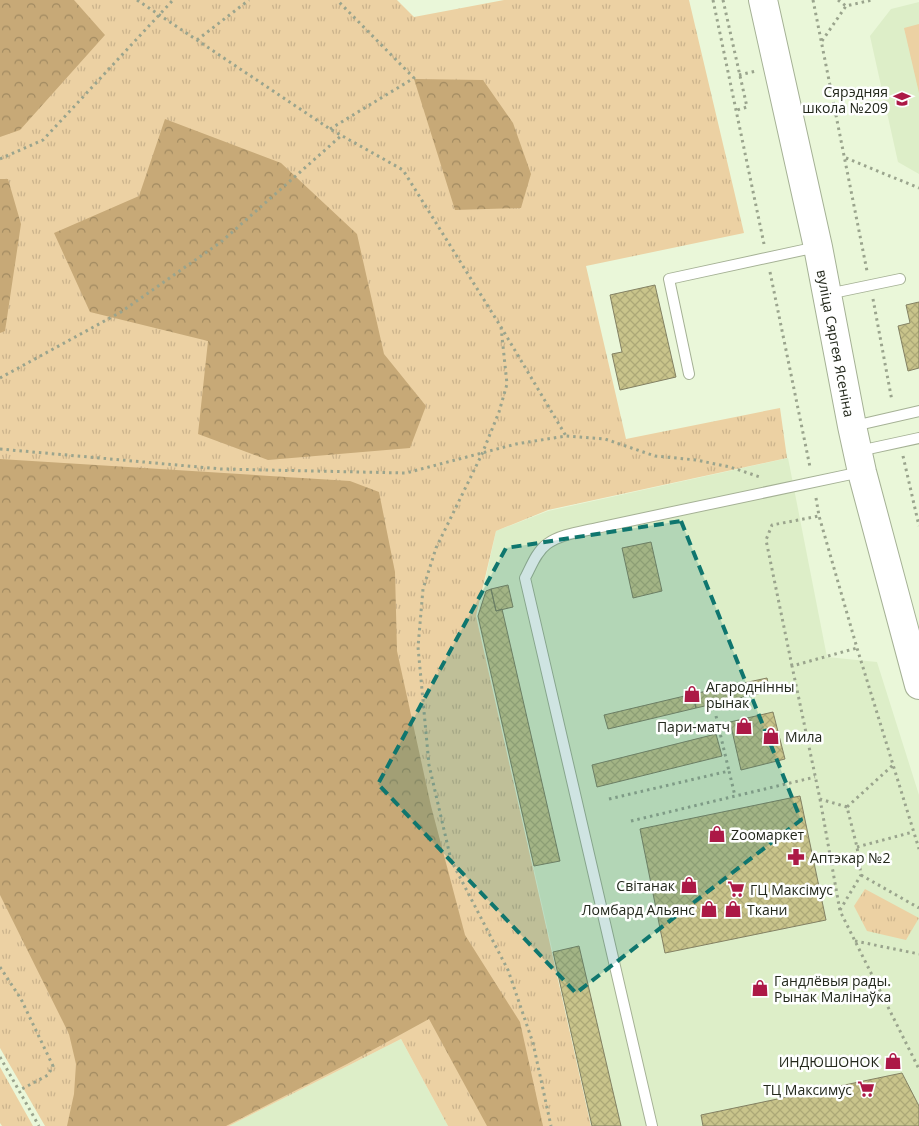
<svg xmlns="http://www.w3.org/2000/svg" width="919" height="1126" viewBox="0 0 919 1126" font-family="'Open Sans',sans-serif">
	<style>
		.built { fill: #ddeec8 }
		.grass { fill: url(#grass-tufts) }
		.forest { fill: url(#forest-crowns) }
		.garden { fill: #ecd1a3 }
		.building { fill: url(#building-cross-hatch); stroke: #838163 }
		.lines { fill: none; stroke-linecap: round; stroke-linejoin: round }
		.lane-casing { stroke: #a5b195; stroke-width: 12 }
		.secondary-casing { stroke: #a5b195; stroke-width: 30 }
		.path { stroke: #9aa48d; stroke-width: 3; stroke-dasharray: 2.5 4; stroke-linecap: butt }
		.lane { stroke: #fff; stroke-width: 10 }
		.secondary { stroke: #fff; stroke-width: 28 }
		.marked { fill: #0f766e; fill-opacity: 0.2; stroke: #0f766e; stroke-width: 4; stroke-dasharray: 10 6; stroke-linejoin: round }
		.labels { text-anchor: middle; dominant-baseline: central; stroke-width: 5; stroke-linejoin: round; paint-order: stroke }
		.poi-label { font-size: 14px; fill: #23281c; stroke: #fefffe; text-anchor: start }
		.street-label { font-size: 14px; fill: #23281c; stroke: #fefffe }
	</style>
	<defs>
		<pattern id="grass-tufts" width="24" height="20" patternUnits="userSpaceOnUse" patternTransform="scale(1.25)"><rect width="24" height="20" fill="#ecd1a3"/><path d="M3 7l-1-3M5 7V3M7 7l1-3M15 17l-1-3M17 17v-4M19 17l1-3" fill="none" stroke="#cab38c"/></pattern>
		<pattern id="forest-crowns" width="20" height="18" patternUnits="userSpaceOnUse" patternTransform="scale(1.25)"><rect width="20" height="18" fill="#c7a977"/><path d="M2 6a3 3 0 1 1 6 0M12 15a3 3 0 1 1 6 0" fill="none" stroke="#a18a61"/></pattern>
		<pattern id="building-cross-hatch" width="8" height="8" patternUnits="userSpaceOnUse" patternTransform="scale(1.25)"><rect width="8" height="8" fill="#c9c48b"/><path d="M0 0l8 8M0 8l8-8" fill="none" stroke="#aca877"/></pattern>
	</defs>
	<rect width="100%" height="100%" fill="#eaf7d9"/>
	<path class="built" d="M919 2V174L898 162 870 36 891 9Z
		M788 458 827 657 877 662 919 795V1126H592L477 617 496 531 548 511Z
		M401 1039 448 1126H229Z"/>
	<path class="grass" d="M0 0H397L414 17 504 0H689L744 233 586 266 626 439 780 408 787 458 548 510 496 531 476 616 591 1126H448L401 1039 229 1126H45L0 1048Z
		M865 889 919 918 906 940 867 931 854 906Z
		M0 1067 33 1126H2L0 1123Z"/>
	<path class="forest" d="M0 0H74L105 35 20 130 0 137Z
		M414 79 483 80 513 123 531 174 521 208 455 210Z
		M165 119 281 163 357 234 384 354 426 406 410 448 268 460 198 434 208 341 90 312 54 233 139 196Z
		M0 179H8L21 224 5 331 0 333Z
		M0 459 350 481 379 492 395 572 397 651 431 806 465 935 520 1022 543 1126H487L429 1019 347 1064 226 1126H67L74 1094 76 1064 69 1034 0 895Z"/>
	<path class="garden" d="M919 24V93L904 28Z"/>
	<path class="building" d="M655 285 676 377 620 390 612 354 622 352 610 295Z
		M919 302V368L908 371 898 326 910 323 906 305Z
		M651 542 662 591 633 598 622 548Z
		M508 585 513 607 496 611 491 589Z
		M491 589 496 611 502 609 560 861 534 866 478 616 486 591Z
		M767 678 770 691 696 708 693 694Z
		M693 694 696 708 608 729 604 715Z
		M773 712 785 759 741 770 730 722Z
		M716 734 722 756 597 787 592 765Z
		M800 796 826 920 665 953 640 829Z
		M579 946 621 1126H592L553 952Z
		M902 1073 919 1106V1126H703L701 1115Z"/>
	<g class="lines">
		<g class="lane-casing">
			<path id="lane" d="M828 294 900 279
				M689 374 669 279 817 247
				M854 426 919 411
				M859 451 919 438
				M652 1126 525 578C531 567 536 552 547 544 561 534 580 532 597 528L861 472"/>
		</g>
		<g class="secondary-casing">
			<g id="secondary">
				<path id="s1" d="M763 0 818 247 852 426 862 472 919 685"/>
			</g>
		</g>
		<path class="path" d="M137 0 330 129 403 170 501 327 566 436
			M713 0 764 244
			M723 0 747 107 737 110
			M813 0 867 271
			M838 0 846 6
			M197 40 249 0
			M822 41 846 6 872 0
			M739 75 756 71
			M330 129 414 78 337 0
			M846 158 919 188
			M0 159 43 140 173 0
			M770 272 810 467
			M873 299 892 401
			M501 327 507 384 499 412 482 454 436 548 423 589 418 647 429 765 451 860 508 970 533 1043 551 1126
			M0 378 121 312 221 242 342 135
			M0 449 221 469 406 473 516 444 566 436 605 439 655 456 696 460 730 467 760 477
			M903 456 919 526
			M816 498 819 516 857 648 919 849
			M792 666 766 540 772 525 819 516
			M716 716 729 771
			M609 799 729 771 735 796
			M820 799 840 911 919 1069
			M847 807 820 799 792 666 857 648
			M631 821 815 777
			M857 847 913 832
			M861 875 919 908
			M840 910 861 875 857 847 847 807 893 765
			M855 941 919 954
			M0 967 21 999 53 1066 48 1075 20 1090
			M0 1057 39 1126"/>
		<use href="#lane" class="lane"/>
		<use href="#secondary" class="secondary"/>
	</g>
	<path class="marked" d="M681 521 801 820 576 993 378 784 506 548Z"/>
	<defs>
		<g id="school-bare" transform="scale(1.35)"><path d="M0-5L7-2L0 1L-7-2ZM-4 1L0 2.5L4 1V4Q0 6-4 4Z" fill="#ac1946" stroke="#fefffe" stroke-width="2.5" paint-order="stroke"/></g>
		<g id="shop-bare" transform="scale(1.35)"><path d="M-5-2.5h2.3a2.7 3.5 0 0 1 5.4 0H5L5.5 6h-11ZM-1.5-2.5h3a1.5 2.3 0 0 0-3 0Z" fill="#ac1946" stroke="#fefffe" stroke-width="2.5" paint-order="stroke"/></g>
		<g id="pharmacy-bare" transform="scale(1.35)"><path d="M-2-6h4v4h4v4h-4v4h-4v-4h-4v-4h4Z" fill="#ac1946" stroke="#fefffe" stroke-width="2.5" paint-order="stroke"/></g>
		<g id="supermarket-bare" transform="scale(1.35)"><path d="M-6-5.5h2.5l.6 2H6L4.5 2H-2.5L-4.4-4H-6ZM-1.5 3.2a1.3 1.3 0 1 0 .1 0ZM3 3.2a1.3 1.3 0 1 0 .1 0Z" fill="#ac1946" stroke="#fefffe" stroke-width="2.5" paint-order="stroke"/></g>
	</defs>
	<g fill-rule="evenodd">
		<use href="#school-bare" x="902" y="99"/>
		<use href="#shop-bare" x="692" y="694"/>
		<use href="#shop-bare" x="744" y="726"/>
		<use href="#shop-bare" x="771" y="736"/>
		<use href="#shop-bare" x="717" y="834"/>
		<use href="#pharmacy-bare" x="796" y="857"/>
		<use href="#shop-bare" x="689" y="885"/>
		<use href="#supermarket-bare" x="736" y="889"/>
		<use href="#shop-bare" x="709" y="909"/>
		<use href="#shop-bare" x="733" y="909"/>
		<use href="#shop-bare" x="760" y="988"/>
		<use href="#shop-bare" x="893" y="1061"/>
		<use href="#supermarket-bare" x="866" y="1089"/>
	</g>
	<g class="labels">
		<g class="poi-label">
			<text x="888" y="91" text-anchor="end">Сярэдняя<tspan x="888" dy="16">школа №209</tspan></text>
			<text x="706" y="686">Агароднінны<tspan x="706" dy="16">рынак</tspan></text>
			<text x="730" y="726" text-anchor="end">Пари-матч</text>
			<text x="785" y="736">Мила</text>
			<text x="731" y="834">Zooмаркет</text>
			<text x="810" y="857">Аптэкар №2</text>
			<text x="675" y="885" text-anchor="end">Світанак</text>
			<text x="750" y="889">ГЦ Максімус</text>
			<text x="695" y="909" text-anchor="end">Ломбард Альянс</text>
			<text x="747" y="909">Ткани</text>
			<text x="774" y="980">Гандлёвыя рады.<tspan x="774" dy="16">Рынак Малінаўка</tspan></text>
			<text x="879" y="1061" text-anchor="end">ИНДЮШОНОК</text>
			<text x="852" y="1089" text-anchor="end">ТЦ Максимус</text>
		</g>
		<g class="street-label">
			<text stroke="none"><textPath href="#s1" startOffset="351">вуліца Сяргея Ясеніна</textPath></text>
		</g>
	</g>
</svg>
